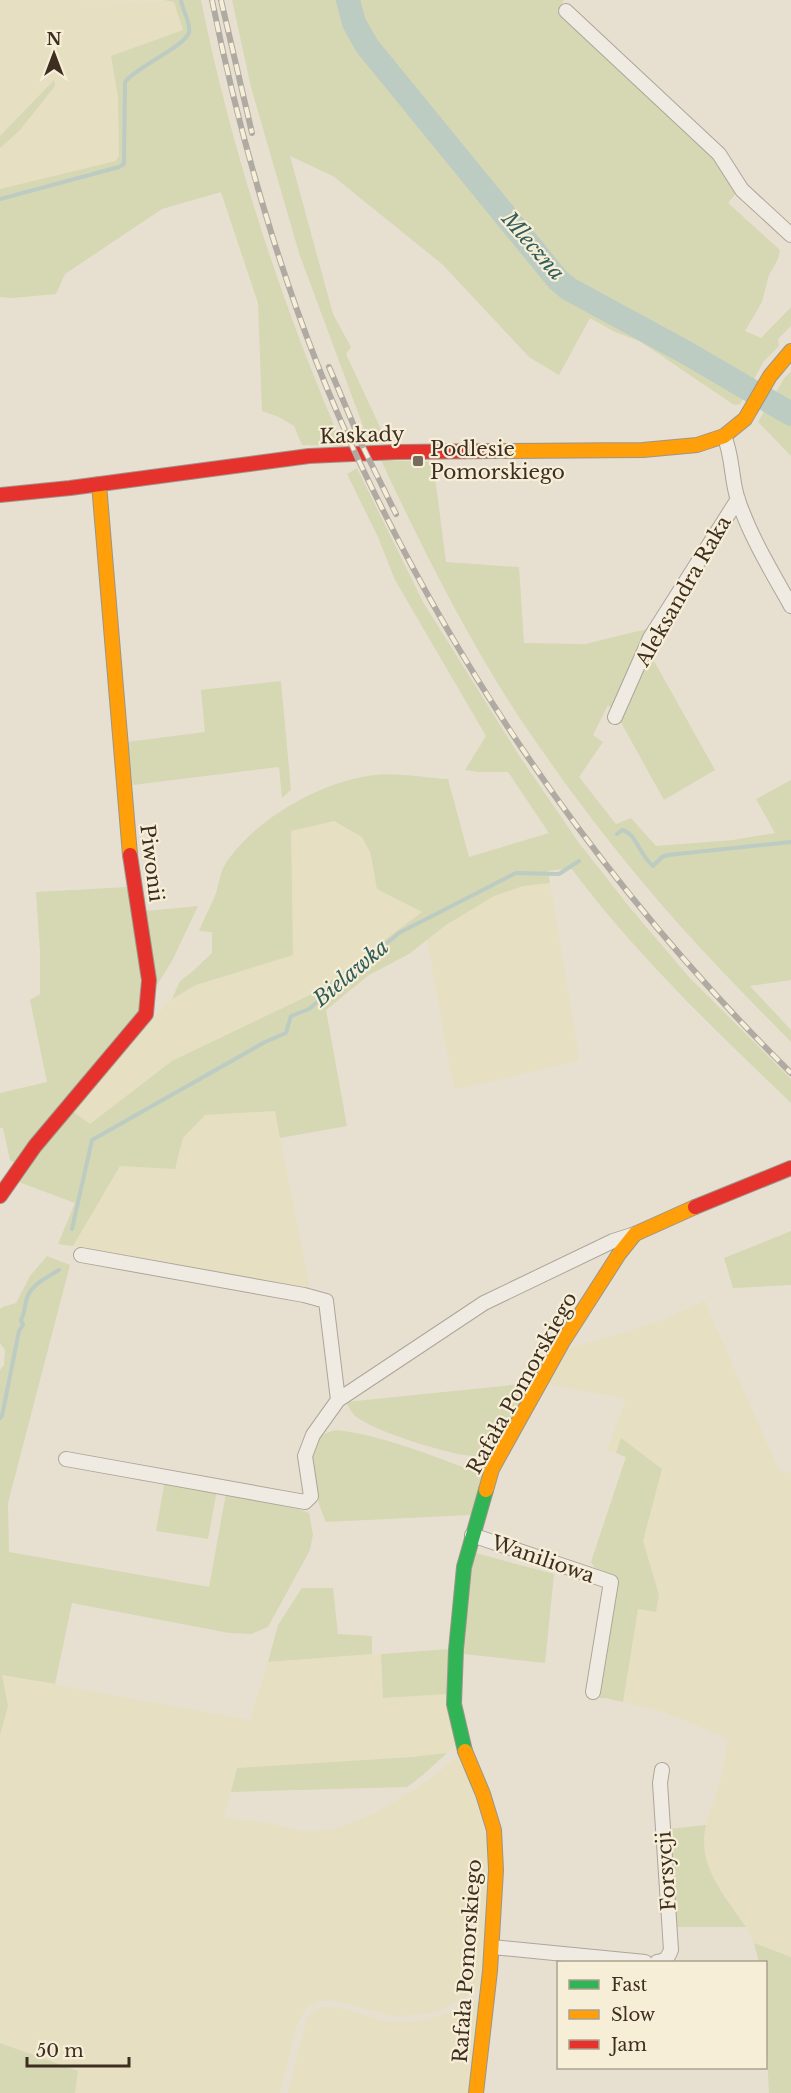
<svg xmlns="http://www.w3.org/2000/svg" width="791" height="2093" viewBox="0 0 791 2093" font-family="'Libre Baskerville',serif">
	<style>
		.farmland { fill: #e6dfc2 }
		.green { fill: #d6d7b3 }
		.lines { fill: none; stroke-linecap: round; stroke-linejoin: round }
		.stream { stroke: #bcccc2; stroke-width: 4 }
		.river { stroke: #bcccc2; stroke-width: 24 }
		.street-casing { stroke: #ada599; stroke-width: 16 }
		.fast-casing { stroke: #9c958a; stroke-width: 16 }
		.slow-casing { stroke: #9c958a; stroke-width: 16 }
		.jam-casing { stroke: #9c958a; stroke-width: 16 }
		.street { stroke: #efebe3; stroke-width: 14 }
		.fast { stroke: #30b455; stroke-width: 14 }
		.slow { stroke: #ff9f0a; stroke-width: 14 }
		.jam { stroke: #e5322d; stroke-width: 14 }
		.rail-casing { stroke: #afaaa2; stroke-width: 6 }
		.rail { stroke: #f7eed8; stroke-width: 4; stroke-dasharray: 11; stroke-linecap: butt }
		.poi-dot { fill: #786c5e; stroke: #f7eed8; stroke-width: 2 }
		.labels { text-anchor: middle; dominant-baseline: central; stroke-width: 4.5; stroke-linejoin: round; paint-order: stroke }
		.street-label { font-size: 20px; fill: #3d2e20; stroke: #f7eed8 }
		.poi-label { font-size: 20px; fill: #3d2e20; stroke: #f7eed8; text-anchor: start }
		.water-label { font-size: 21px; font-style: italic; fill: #2f5d5a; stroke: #f7eed8 }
	</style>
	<rect width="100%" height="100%" fill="#e7e0d1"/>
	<path class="farmland" d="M0 0 174 1 184 30 111 56 118 97 119 156 116 162 0 189V148L20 130 55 86 53 81 0 136Z
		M334 820 363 837 370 852 372 870 422 912 316 992 172 1061 90 1124 72 1111 171 999 196 985 293 955 291 831Z
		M550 883 579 1057 578 1061 454 1090 427 940 446 925 494 896 523 886Z
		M275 1111 310 1289 73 1246 120 1166 175 1169 183 1138 205 1115Z
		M733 1288 705 1302 779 1470 791 1473V1957L754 1943 746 1927 717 1884 706 1864 704 1848V1830L720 1782 728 1739 664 1712 623 1702 638 1608 655 1612 659 1595 643 1541 662 1469 621 1439 616 1453 607 1450 626 1399 547 1384 566 1349 626 1332 667 1318Z
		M381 1654 383 1698 447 1694 456 1746 447 1753 412 1757 238 1768 224 1818 264 1822 302 1831 332 1830 376 1813 433 1777 457 1757H462L488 1842 483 1981 477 1990 447 2007 430 2013 413 2015 393 2016 332 2000 320 2001 311 2005 305 2011 297 2024 280 2093H75L78 2071 0 2043V1735L8 1706 2 1675 250 1720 268 1662Z
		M474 2001 479 2002 469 2093H288L307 2018 314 2011 323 2007H335L386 2021 404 2022 426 2020 448 2013Z"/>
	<path class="green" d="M163 0H201C232 153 281 303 343 446L302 445 294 426 279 417 262 411 258 303 221 192 162 209 65 274 56 294 12 298 0 297V189L116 161 119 156 118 97 111 56 183 30 174 2Z
		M232 0H564L557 11 710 155 737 192 728 203 780 250 778 259 769 275 762 302 745 331 761 338 791 307V326L778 339 779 346 764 361 740 404 734 405 641 342 615 332 590 318 559 375 529 357 443 265 333 176 290 156 333 314 351 347 346 354 386 440 370 445 299 253 251 87Z
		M54 80 55 86 20 130 0 148V136Z
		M791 372V456L758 422 785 377Z
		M381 460 433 462 446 562 519 567 524 643 585 644 651 628 649 652 715 770 664 800 619 719 608 705 593 735 603 742 579 777 616 824 631 818 656 846 733 840 775 833 756 799 791 780V980L750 986 791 1030V1042C752 1002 712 962 675 920 620 858 569 791 523 723 469 642 422 548 381 460Z
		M357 468 423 602 520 757 579 843 631 909 689 977 791 1079V1103C714 1029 635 954 571 868L548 871 550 883 523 886 494 896 446 925 409 954 369 975 326 1010 347 1126 280 1138 275 1111 205 1115 183 1138 175 1169 120 1166 73 1246 58 1244 75 1203 16 1181 72 1111 90 1124 172 1061 316 992 422 912 377 889 370 852 362 837 334 821 291 831 293 955 196 985 172 999 180 981 193 971 212 953V932L199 931C204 918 211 906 216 893 219 884 220 872 226 863 256 818 322 781 375 775 397 772 426 778 448 779L469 857 549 833 508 772H479L465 770 486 736 395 580 378 537 347 474Z
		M281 681 291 790 282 798 279 767 133 785 127 742 205 732 201 690Z
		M127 887 141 965 139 1011 15 1164 10 1160 3 1128H0V1093L47 1082 30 1000 40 994V951L36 892Z
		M198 906 172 961 157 985 145 911Z
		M791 1231V1285L733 1288 724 1258Z
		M47 1256 70 1265 8 1503 9 1552 209 1587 226 1493 283 1502 309 1513 313 1535 310 1550 268 1627 251 1634 229 1633 72 1603 55 1684 2 1675 8 1706 0 1735V1370L4 1365 5 1350 0 1343V1309L3 1307 16 1303 30 1276Z
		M531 1383 495 1448C488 1453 482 1456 473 1456 450 1455 381 1433 361 1420 353 1416 350 1409 346 1402Z
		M335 1430C381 1434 440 1459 484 1475L471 1515 326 1522C317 1502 301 1452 322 1435 325 1433 331 1432 335 1430Z
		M621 1438 662 1469 643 1541 659 1595 656 1612 638 1609 623 1702 605 1698H596L618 1581 616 1577 597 1571 591 1562 626 1457 616 1453Z
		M165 1480 217 1490 208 1539 156 1531Z
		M472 1552 554 1574 545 1663 464 1654Z
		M302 1588H333L338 1634 372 1636V1654L268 1662 278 1625Z
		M449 1649 447 1694 383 1698 381 1654Z
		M447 1753 423 1775 407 1787 231 1792 237 1768 412 1757Z
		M706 1825C696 1865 725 1896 746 1927H675L668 1829Z
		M754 1943 791 1957V2093H769L766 2033V1962H759Z
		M0 2043 78 2071 75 2093H0Z"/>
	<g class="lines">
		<path class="stream" d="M0 199 119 167 124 164 125 82C136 67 186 46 189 32 191 23 182 9 181 0
			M617 834 622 830C637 834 639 855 653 866L662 857 668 855 791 842
			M72 1229 92 1140 265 1042 286 1033 291 1016 309 1009 399 933 516 873 559 874 579 861
			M0 1418 2 1416 19 1331 23 1325 21 1320C25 1313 24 1310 26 1302 28 1286 46 1278 59 1270"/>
		<path class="river" d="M348 0 354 23 367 46 558 280 569 289 685 352 791 414"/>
		<g class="street-casing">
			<path id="street" d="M566 11 719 154 742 190 791 235
				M724 436C733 456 731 480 738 500 751 538 772 572 791 606
				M615 717 650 638 738 499
				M81 1255 304 1295 326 1301 338 1400
				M66 1459 305 1502 311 1496 305 1456 313 1435 338 1400 484 1303 613 1241 635 1234
				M472 1535 611 1582 593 1692
				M492 1947 645 1962
				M657 1962C665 1961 668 1958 671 1950L660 1783 662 1770"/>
		</g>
		<g class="fast-casing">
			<path id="fast" d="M465 1751 454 1704 456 1650 464 1567 486 1490"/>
		</g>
		<g class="slow-casing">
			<path id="slow" d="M493 451 643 450 697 445 724 436 745 419 770 376 791 351
				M99 484 130 855
				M486 1490 492 1469 562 1343 619 1254 635 1234 695 1207
				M465 1751 483 1794 494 1830 496 1870 490 1971 476 2093"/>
		</g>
		<g class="jam-casing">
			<path id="jam" d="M0 495 70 488 309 456 396 452 493 451
				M0 1196 35 1146 146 1014 149 980 130 855
				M695 1207 791 1168"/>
		</g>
		<use href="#street" class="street"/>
		<use href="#fast" class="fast"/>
		<use href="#slow" class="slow"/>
		<use href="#jam" class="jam"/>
		<g class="rail-casing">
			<path id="rail" d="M212 0C243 154 292 319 359 461 467 690 612 896 791 1073
				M221 0 252 133
				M329 367 362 445 396 514"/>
		</g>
		<use href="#rail" class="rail"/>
	</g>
	<rect class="poi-dot" x="412" y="455" width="12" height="12" rx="3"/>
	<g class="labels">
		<g class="street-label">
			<text transform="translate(362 435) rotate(-2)">Kaskady</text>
			<text transform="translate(683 591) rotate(-60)">Aleksandra Raka</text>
			<text transform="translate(152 863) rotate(83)">Piwonii</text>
			<text transform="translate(522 1383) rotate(-61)">Rafała Pomorskiego</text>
			<text transform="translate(543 1559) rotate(19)">Waniliowa</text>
			<text transform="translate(666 1871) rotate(-94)">Forsycji</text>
			<text transform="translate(467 1961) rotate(-86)">Rafała Pomorskiego</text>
		</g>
		<g class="poi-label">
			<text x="430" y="449">Podlesie<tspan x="430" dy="23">Pomorskiego</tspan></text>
		</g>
		<g class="water-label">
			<text transform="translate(533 246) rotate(49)">Mleczna</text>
			<text transform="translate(351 973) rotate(-40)">Bielawka</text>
		</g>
	</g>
	<rect x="557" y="1961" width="210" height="108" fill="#f7eed8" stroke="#ada18e" stroke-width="1.5"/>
	<rect x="569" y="1980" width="30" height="9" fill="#30b455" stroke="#ada18e" stroke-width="1.5"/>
	<text x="611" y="1991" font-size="18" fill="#3d2e20">Fast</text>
	<rect x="569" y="2010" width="30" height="9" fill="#ff9f0a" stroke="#ada18e" stroke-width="1.5"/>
	<text x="611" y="2021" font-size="18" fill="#3d2e20">Slow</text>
	<rect x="569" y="2040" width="30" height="9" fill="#e5322d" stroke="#ada18e" stroke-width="1.5"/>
	<text x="611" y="2051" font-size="18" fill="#3d2e20">Jam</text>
	<g transform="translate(54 54)" stroke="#f7eed8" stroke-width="4.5" paint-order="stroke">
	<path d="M0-4.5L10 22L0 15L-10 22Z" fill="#3d2e20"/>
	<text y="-9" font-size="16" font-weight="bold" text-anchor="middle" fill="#3d2e20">N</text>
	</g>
	<path d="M27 2057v9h102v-9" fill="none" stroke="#3d2e20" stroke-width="3"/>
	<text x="36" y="2057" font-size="18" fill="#3d2e20" stroke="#f7eed8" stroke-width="4.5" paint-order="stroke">50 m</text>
</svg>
